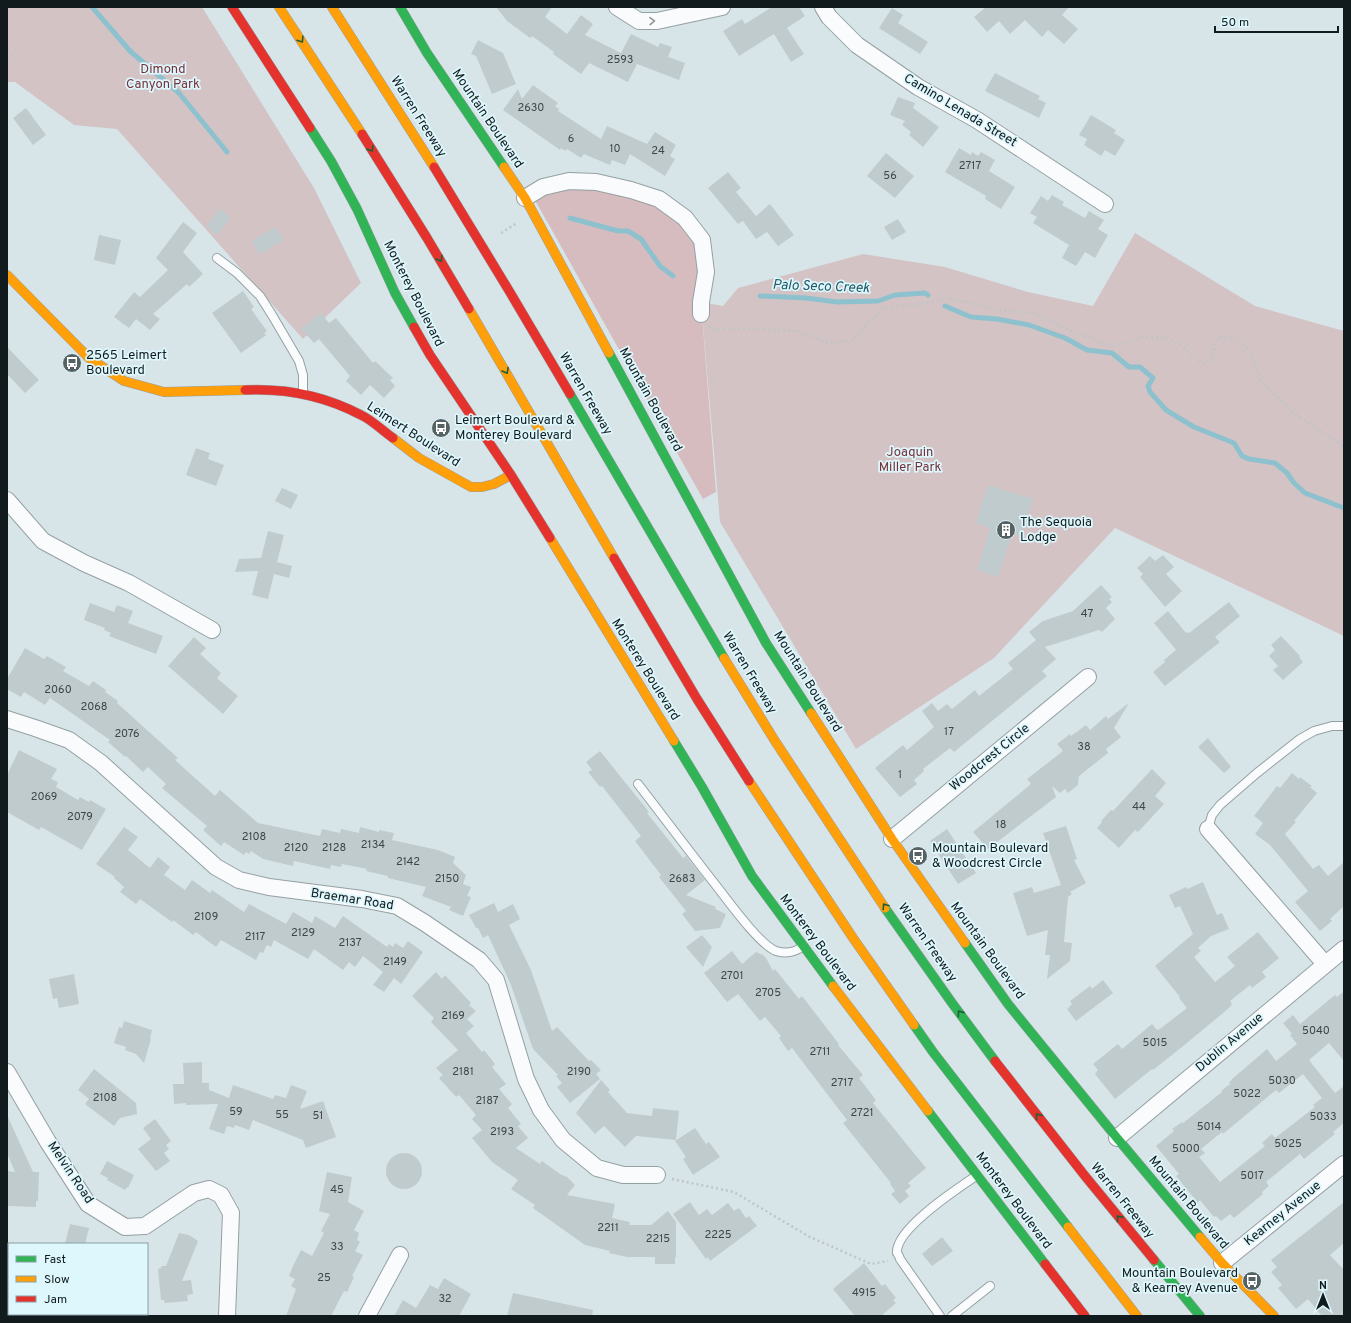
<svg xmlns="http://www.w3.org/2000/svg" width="1351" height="1323" viewBox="0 0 1351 1323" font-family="Overpass,sans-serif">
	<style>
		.green { fill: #d3c3c5 }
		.forest { fill: #d7bcbf }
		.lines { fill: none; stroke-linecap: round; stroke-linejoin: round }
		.stream { stroke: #8ec1ce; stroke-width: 5 }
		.building { fill: #c0cbce; fill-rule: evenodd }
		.lane-casing { stroke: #95a0a3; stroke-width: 10 }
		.street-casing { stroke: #95a0a3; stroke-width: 18 }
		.fast-casing { stroke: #95a0a3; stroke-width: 10 }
		.slow-casing { stroke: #95a0a3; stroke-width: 10 }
		.jam-casing { stroke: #95a0a3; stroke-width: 10 }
		.path { stroke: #c0c5c6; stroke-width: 2.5; stroke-dasharray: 2 3; stroke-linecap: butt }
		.lane { stroke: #f9fbfc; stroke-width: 8 }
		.street { stroke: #f9fbfc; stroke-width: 16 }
		.fast { stroke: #30b455; stroke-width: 9 }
		.slow { stroke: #ff9f0a; stroke-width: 9 }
		.jam { stroke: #e5322d; stroke-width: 9 }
		.oneway { stroke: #919697 }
		.oneway2 { stroke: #1f5f36 }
		.labels { text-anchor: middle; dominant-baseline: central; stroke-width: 3.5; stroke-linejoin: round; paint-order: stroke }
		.number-label { font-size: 11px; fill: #3d4648 }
		.park-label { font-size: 13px; fill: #772f35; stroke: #ddf7fd }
		.street-label { font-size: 13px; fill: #111a1c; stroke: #ddf7fd }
		.poi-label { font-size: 13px; fill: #111a1c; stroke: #ddf7fd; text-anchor: start }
		.water-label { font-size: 14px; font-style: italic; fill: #215865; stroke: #ddf7fd }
	</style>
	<rect width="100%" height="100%" fill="#d7e5e9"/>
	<path class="green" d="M7 7H202L314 188 361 283 303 339 117 129 74 125 15 82H7Z
		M1135 233 1255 306 1344 331V636L1115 528 994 658 856 749 720 522 701 302 723 306 738 288 863 254 945 267 1028 292 1093 306Z"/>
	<path class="forest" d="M569 181 659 199 702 240 701 302 716 492 703 499 531 193Z"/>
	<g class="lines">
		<path class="stream" d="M92 7 130 51 179 93 227 152
			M570 218 618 231H628L641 239 660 266 673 276
			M760 296 806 298 837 302 878 301 895 295 925 293 928 295
			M945 306 971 317 997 319 1029 325 1065 338 1087 350 1112 353 1129 367H1140L1153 378 1148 386 1150 392 1166 410 1194 427 1234 443 1242 456 1249 459 1275 463 1287 473 1294 483 1305 493 1344 508"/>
	</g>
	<path class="building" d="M496 7H552L545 17 567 34 581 15 593 24 585 35 621 53 631 34 658 47 660 43 672 47 668 57 685 63 679 80 637 64 628 82 589 63 581 74 553 54 554 52 532 36 530 38 507 21Z
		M772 7H799L805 16 787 28 804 54 791 62 774 34 739 56 723 31 742 19 745 24Z
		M986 7H1069L1062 15 1078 29 1064 44 1048 30 1042 37 1025 20 1010 34 999 21 987 32 974 17Z
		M892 8 903 15 898 23 928 42 920 54 879 28Z
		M478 40 503 53 516 84 492 94 476 56 471 54Z
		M995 73 1040 96 1038 99 1046 103 1039 118 985 91Z
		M533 85 558 103 555 106 559 109 558 111 601 139 607 126 647 144 655 132 676 145 670 156 675 159 665 176 630 154 625 165 612 160 610 165 584 154 581 158 567 149 565 151 561 148 560 150 503 110 518 89 522 99Z
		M898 97 915 103 913 108 939 127 923 147 909 135 911 132 902 125 905 121 890 115Z
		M26 108 46 135 33 145 13 118Z
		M1091 115 1116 130 1114 133 1125 140 1115 156 1105 150 1101 156 1084 145 1087 139 1079 135Z
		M959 148 971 155 972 152 978 156 981 152 995 160 989 171 1015 187 1001 209 985 199 986 196 945 172Z
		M886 153 914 176 895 198 867 176Z
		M728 172 741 188 736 192 756 216 770 204 794 235 778 246 767 232 756 239 743 221 738 224 708 188Z
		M1052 195 1064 202 1062 205 1085 218 1089 211 1104 220 1098 229 1108 235 1095 258 1085 252 1076 266 1062 258 1069 245 1033 223 1037 217 1030 213 1041 196 1048 201Z
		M220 209 231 217 217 235 206 226Z
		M898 219 906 232 892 240 884 227Z
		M183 222 197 233 183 252 203 274 189 287 187 284 153 314 160 319 150 330 136 319 129 328 114 317 134 292 140 297 168 270 156 258Z
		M275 227 284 240 259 254 252 241Z
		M99 235 121 240 115 265 94 260Z
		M243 291 254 307 251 309 267 331 264 333 266 335 241 353 212 313Z
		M321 313 329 323 336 318 373 363 375 361 393 378 390 380 395 386 384 398 370 385 361 395 346 381 350 376 319 339 314 343 301 329Z
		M7 347 39 380 25 393 7 374Z
		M196 448 210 453 208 459 224 465 216 486 186 475Z
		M988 485 1033 499 1021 536 1012 533 998 577 977 570 990 528 976 523Z
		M282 488 298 495 291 509 275 501Z
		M268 531 284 535 277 562 292 566 289 578 274 574 268 599 252 595 258 571 235 572 239 559 261 558Z
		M1163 555 1174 567 1166 574 1182 591 1165 607 1140 577 1143 574 1137 568 1150 556 1155 561Z
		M1101 585 1112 597 1109 599 1112 602 1106 608 1115 619 1102 632 1099 630 1045 647 1056 659 1042 671 1047 676 954 752 950 748 923 769 924 771 914 780 917 784 900 797 875 768 903 745 907 750 934 727 922 711 932 703 938 711 947 704 952 709 975 690 979 696 1013 669 1008 663 1036 640 1029 632 1043 621 1073 611Z
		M1229 602 1240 616 1215 637 1220 642 1165 686 1153 672 1165 662 1164 660 1176 650 1154 623 1168 611 1186 633 1188 632 1189 633Z
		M90 603 114 612 117 605 133 611 128 623 163 636 156 654 109 636 111 633 104 630 105 628 84 620Z
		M1281 636 1300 656 1299 657 1303 662 1283 680 1273 670 1278 666 1269 656 1275 650 1271 645Z
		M194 637 206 648 200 654 221 673 217 678 238 696 223 714 168 666Z
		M25 648 44 659 47 656 66 667 63 671 89 686 93 681 106 690 105 692 118 701 117 703 178 758 175 760 215 796 220 790 258 823 320 836 322 829 340 833 341 829 359 833 360 827 379 832V830L394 833 392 840 438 850 455 857 453 863 466 875 463 884 471 887 467 896 471 897 463 916 449 910 451 907 422 896 426 887 388 878V876L366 871 367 869 342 864 341 867 331 865 330 869 294 861 293 866 263 859 251 851 249 854 246 852 244 855 224 842 221 846 203 830 207 826 162 788 166 784 148 767 143 772 126 756 125 757 108 742 110 740 50 698 45 705 24 692 21 697 7 689V679Z
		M1129 703 1114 728 1121 737 1106 749 1108 753 1079 776 1078 785 1068 793 1065 789 1060 793 1052 786 1056 797 988 849 973 832 1031 784 1027 779 1063 751 1057 744 1070 734 1071 736 1086 725 1090 730 1106 716 1108 719Z
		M1208 738 1231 767 1224 773 1198 747Z
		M19 750 57 769 51 779 58 782 56 787 78 800 80 797 89 802 90 800 106 809 82 850 41 827 39 830 7 812V775Z
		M600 751 649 812 647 813 683 858 686 856 705 880 686 895 716 907 715 909 726 914 720 928 695 931 682 914 686 911 659 877 661 875 635 841 641 836 602 786 600 787 588 772 592 770 586 762Z
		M1152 769 1166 783 1155 796 1164 804 1138 832 1135 830 1119 848 1097 828 1102 822 1101 821 1111 810 1113 811Z
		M1292 773 1299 779 1300 777 1312 786 1310 787 1317 793 1294 821 1296 822 1285 834 1313 869 1319 865 1328 876 1344 862V906L1330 919 1332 921 1320 931 1295 902 1308 891 1270 845 1255 834 1263 823 1254 816 1277 786 1280 788Z
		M1066 826 1077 859 1074 860 1086 883 1070 892 1072 894 1068 897 1064 942 1072 943 1070 961 1047 979 1050 955H1045L1048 930 1027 936 1013 893 1032 887 1034 893 1061 885 1043 833Z
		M124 827 138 837 128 850 150 868 158 857 170 867 164 875 185 890 192 880 210 893 212 890 244 912 249 904 286 924 293 912 312 923 315 916 335 928 343 916 387 947 389 944 393 947 395 943 403 948 408 941 423 952 401 984 394 978 384 992 373 985 383 972 363 956 355 967 349 962 343 970 314 949 308 959 274 940 271 947 267 945 263 953 260 952 256 960 221 940 216 947 196 932 193 935 173 920 172 922 140 899 136 904 120 892 124 887 114 878 115 877 96 864Z
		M947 829 976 873 958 884 930 841Z
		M1203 882 1217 915 1222 913 1229 929 1211 936 1198 948 1201 951 1194 957 1215 982 1235 966 1227 957 1258 932 1279 958 1262 972 1266 977 1252 988 1250 985 1230 1001 1232 1004 1229 1008 1182 1047 1153 1070 1152 1069 1115 1099 1095 1074 1098 1070 1093 1064 1118 1044 1122 1049 1152 1024 1157 1030 1160 1029 1187 1008 1179 998 1180 997 1155 966 1193 934 1180 906 1175 908 1169 895 1186 887 1187 889Z
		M494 903 498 912 513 904 520 919 509 925 531 970 552 1031 557 1027 589 1061 591 1060 601 1070 596 1074 600 1079 570 1103 557 1087 562 1083 556 1076 558 1075 533 1049 511 985 488 935 483 938 478 928H476L469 915Z
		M702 935 712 947 703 967 686 947Z
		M732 951 742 964 756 952 763 955 766 958 773 971 775 969 799 999 802 996 839 1044 838 1045 863 1075 859 1078 876 1100 873 1103 926 1168 908 1183 911 1186 905 1191 909 1196 900 1204 891 1194 895 1191 890 1184 891 1183 843 1123 847 1120 792 1048 788 1051 779 1038 781 1036 765 1017 760 1021 738 994 727 1002 704 973Z
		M436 972 442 979 445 975 471 1003 469 1005 476 1011 467 1019 474 1026 466 1033 482 1052 484 1050 495 1064 492 1067 506 1084 499 1089 512 1104 508 1108 521 1124 518 1126 528 1138 516 1148 540 1164 542 1161 560 1174 567 1177 575 1185 567 1195 615 1204 612 1218 630 1222 629 1225H651L668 1211 676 1222V1257H675V1264H655V1257H627L609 1253 610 1251 585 1245 533 1208 535 1205 511 1189 518 1180 492 1162 472 1138 482 1130 472 1119 476 1115 459 1095 456 1097 439 1078 443 1075 436 1068 458 1050 431 1022 434 1018 412 996Z
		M74 974 79 1004 59 1008 57 998 53 999 49 979Z
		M1103 980 1113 993 1076 1021 1067 1009 1072 1004 1070 1001 1090 986 1092 989Z
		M1344 991V1061L1329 1043 1309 1060 1335 1093 1344 1086V1123L1333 1132 1335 1134 1304 1159 1300 1154 1266 1182 1269 1186 1262 1192 1263 1194 1234 1218 1230 1214 1221 1221 1216 1216 1214 1217 1200 1200 1198 1203 1176 1176 1179 1174 1156 1146 1174 1131 1172 1129 1182 1122 1183 1123 1222 1092 1221 1091 1230 1084 1229 1082 1232 1080V1079L1267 1049 1276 1061 1297 1044 1290 1035 1292 1034 1283 1023 1293 1015 1300 1024 1335 995 1337 997ZM1303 1074 1322 1098 1313 1105 1315 1107 1275 1138 1272 1134 1262 1143 1265 1146 1220 1182 1199 1157 1205 1153 1201 1149 1222 1132 1223 1134 1276 1090 1279 1093Z
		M124 1021 152 1030 150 1039H151L144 1063 136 1054 125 1050 126 1047 114 1043 119 1027 122 1028Z
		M202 1062V1083H209V1090L229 1098 233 1085 273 1099 275 1095 286 1098 291 1085 307 1091 300 1109 323 1101 336 1137 306 1148 303 1140 253 1120 249 1130 235 1125 234 1128 227 1126 224 1134 209 1129 218 1104 186 1105V1103L174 1104 173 1084H184L183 1063Z
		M94 1069 136 1103 137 1114 120 1118 114 1126 85 1104 89 1099 78 1090Z
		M601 1080 610 1090 608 1092 627 1113 652 1116 653 1108 679 1111 676 1140 636 1136 625 1147 604 1126 595 1134 576 1113Z
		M7 1115 33 1172H39L38 1201H36V1207L7 1206V1171L15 1172 7 1153Z
		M155 1119 171 1141 166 1145 169 1149 164 1153 170 1161 156 1171 138 1149 151 1139 143 1128Z
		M695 1128 706 1144 709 1142 720 1157 693 1175 683 1159 686 1157 675 1141Z
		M386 1171a18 18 0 1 1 36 0a18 18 0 1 1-36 0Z
		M107 1161 134 1175 128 1188 127 1187 125 1190 107 1180 108 1178 100 1174Z
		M327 1172 352 1177 348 1202 364 1211 354 1230 359 1233 357 1240 360 1242 355 1251 363 1255 352 1276 354 1277 347 1292 344 1291 331 1316H286L296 1289 291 1286 295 1279 289 1276 293 1266 301 1250 312 1256 324 1233 321 1231 330 1214 319 1211Z
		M690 1202 699 1215 707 1209 712 1215 728 1203 734 1211 739 1208 746 1218 749 1216 757 1226 710 1261 708 1257 706 1259 673 1214Z
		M1344 1202V1243L1330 1255 1344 1270V1316H1322L1308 1299 1296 1309 1278 1288 1282 1285 1271 1272 1277 1267 1271 1260Z
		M70 1224 89 1228 85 1244H65Z
		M179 1233 189 1235 198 1241 182 1281 191 1280 193 1294 187 1295 188 1301 165 1303 164 1300H161L158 1269 161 1268V1266H166Z
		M942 1237 953 1251 932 1266 922 1254Z
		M864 1263 882 1286 885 1284 896 1298 893 1300 896 1303 881 1316H855L833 1289Z
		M444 1278 471 1294 459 1316H394L403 1300 416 1308 430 1285 438 1289Z
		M513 1293 593 1310 592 1316H507Z"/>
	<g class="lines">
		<g class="lane-casing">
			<path id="lane" d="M217 258 237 273 260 296 272 315 299 361 303 375V393
				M638 784C662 815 686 847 711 879 724 895 758 944 776 951 785 954 795 952 802 947
				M1208 829 1212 815 1220 805 1257 773 1300 739 1314 731 1332 726H1344
				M940 1316 900 1259C900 1258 898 1254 897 1253 895 1229 957 1189 976 1176
				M952 1316 990 1286"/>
		</g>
		<g class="street-casing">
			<path id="street" d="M617 7 639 21H657L722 7
				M823 7 829 17 857 45 918 87 977 120 1105 204
				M525 198 543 187 569 181 596 182 631 190 659 199 685 218 702 240 706 272 701 302V314
				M7 500 43 541 84 563 129 583 212 630
				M7 719 35 728 69 740 101 763 216 867 239 880 269 887 362 899 397 906 425 923 479 960 496 980 526 1079 541 1110 563 1140 597 1168 623 1175H657
				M1208 829 1325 964
				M892 839 1088 677
				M7 1072 48 1142 88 1204 125 1227 145 1226 194 1193 209 1189 221 1195 231 1213 227 1316
				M1117 1138 1344 949
				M1222 1263 1344 1164
				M367 1316 400 1255"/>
		</g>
		<g class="fast-casing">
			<path id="fast" d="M400 7 427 53 504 167
				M310 128 331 161 357 209 395 293 414 327
				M609 353 766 643 811 713
				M570 394 724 658
				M674 741 702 787 752 876 833 986
				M885 908 952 1003 995 1061
				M965 943 1008 1004 1117 1138 1200 1237
				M914 1025 933 1052 1068 1227
				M928 1111 1045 1264
				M1154 1260 1200 1316"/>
		</g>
		<g class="slow-casing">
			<path id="slow" d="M279 7 362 134
				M332 7 434 167
				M504 167 525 198 609 353
				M7 275 89 358 124 381 164 392 245 390
				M469 309 614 558
				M393 438 419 458 471 487H482L494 484 511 475
				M550 538 674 741
				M724 658 775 741 885 908
				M811 713 892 839 965 943
				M749 781 853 938 914 1025
				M833 986 928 1111
				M1068 1227 1137 1316
				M1200 1237 1222 1263 1274 1316"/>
		</g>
		<g class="jam-casing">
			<path id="jam" d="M232 7 310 128
				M362 134 427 238 469 309
				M434 167 511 294 570 394
				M414 327 430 355 511 475 550 538
				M245 390C285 388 325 396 361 415 372 420 383 431 393 438
				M614 558 697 699 749 781
				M995 1061 1085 1176 1154 1260
				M1045 1264 1085 1316"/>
		</g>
		<path class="path" d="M7 51 13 56
			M501 233 517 223
			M709 326 713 329H757L798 331 829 343 853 340 870 321 885 307 915 305 948 298 1000 310 1034 313 1078 334 1113 346 1144 337 1167 338 1180 344 1197 360 1204 364 1212 359 1214 345 1220 337 1238 339 1250 351 1261 381 1298 416 1344 447
			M672 1179 734 1192 808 1236 871 1264 888 1261"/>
		<use href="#lane" class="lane"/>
		<use href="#street" class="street"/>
		<use href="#fast" class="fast"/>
		<use href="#slow" class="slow"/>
		<use href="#jam" class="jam"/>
	</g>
	<defs><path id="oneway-chevron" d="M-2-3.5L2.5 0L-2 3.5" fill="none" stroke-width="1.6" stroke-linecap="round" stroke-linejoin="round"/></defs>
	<use class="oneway" href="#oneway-chevron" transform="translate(652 21) rotate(-2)"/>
	<g class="oneway2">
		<use href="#oneway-chevron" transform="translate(301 40) rotate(57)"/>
		<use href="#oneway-chevron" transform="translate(371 149) rotate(58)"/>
		<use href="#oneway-chevron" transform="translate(440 259) rotate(59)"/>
		<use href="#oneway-chevron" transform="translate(506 371) rotate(60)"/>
		<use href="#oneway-chevron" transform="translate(885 906) rotate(-124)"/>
		<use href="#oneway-chevron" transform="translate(960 1013) rotate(-125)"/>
		<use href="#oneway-chevron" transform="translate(1038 1116) rotate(-127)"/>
		<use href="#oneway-chevron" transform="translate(1119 1218) rotate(-129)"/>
	</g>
	<defs>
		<g id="bus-disc" transform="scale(1)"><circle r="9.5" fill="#566164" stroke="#ddf7fd"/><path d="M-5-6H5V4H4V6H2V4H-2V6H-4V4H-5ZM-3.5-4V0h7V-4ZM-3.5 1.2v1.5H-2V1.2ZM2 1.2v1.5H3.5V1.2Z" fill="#fff"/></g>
		<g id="building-disc" transform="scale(1)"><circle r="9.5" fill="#566164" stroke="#ddf7fd"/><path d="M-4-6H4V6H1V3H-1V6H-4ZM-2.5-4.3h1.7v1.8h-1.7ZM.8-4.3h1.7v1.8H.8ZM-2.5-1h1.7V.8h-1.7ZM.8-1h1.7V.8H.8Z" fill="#fff"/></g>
	</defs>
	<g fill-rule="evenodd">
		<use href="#bus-disc" x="72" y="363"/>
		<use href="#bus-disc" x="441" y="428"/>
		<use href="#building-disc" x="1006" y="530"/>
		<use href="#bus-disc" x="918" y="856"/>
		<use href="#bus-disc" x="1252" y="1281"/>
	</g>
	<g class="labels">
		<g class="number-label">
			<text x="620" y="60">2593</text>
			<text x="531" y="108">2630</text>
			<text x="571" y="139">6</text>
			<text x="615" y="149">10</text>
			<text x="658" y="151">24</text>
			<text x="970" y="166">2717</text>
			<text x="890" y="176">56</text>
			<text x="1087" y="614">47</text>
			<text x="58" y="690">2060</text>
			<text x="94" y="707">2068</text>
			<text x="949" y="732">17</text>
			<text x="127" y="734">2076</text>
			<text x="1084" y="747">38</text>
			<text x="900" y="775">1</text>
			<text x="44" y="797">2069</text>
			<text x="1139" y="807">44</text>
			<text x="80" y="817">2079</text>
			<text x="1001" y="825">18</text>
			<text x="254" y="837">2108</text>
			<text x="373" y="845">2134</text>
			<text x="296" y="848">2120</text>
			<text x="334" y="848">2128</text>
			<text x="408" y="862">2142</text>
			<text x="447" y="879">2150</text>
			<text x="682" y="879">2683</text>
			<text x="206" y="917">2109</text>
			<text x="303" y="933">2129</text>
			<text x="255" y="937">2117</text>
			<text x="350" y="943">2137</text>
			<text x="395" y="962">2149</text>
			<text x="732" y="976">2701</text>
			<text x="768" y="993">2705</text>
			<text x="453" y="1016">2169</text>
			<text x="1316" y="1031">5040</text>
			<text x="1155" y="1043">5015</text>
			<text x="820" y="1052">2711</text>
			<text x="463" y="1072">2181</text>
			<text x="579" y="1072">2190</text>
			<text x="1282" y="1081">5030</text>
			<text x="842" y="1083">2717</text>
			<text x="1247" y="1094">5022</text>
			<text x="105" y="1098">2108</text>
			<text x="487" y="1101">2187</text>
			<text x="236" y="1112">59</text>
			<text x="862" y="1113">2721</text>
			<text x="282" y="1115">55</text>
			<text x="318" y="1116">51</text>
			<text x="1323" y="1117">5033</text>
			<text x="1209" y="1127">5014</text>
			<text x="502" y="1132">2193</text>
			<text x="1288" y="1144">5025</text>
			<text x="1186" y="1149">5000</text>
			<text x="1252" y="1176">5017</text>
			<text x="337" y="1190">45</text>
			<text x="608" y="1228">2211</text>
			<text x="718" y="1235">2225</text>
			<text x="658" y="1239">2215</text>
			<text x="337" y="1247">33</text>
			<text x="324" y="1278">25</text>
			<text x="864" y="1293">4915</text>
			<text x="445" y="1299">32</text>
		</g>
		<g class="park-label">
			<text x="163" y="70">Dimond<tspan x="163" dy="15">Canyon Park</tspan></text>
			<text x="910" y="453">Joaquin<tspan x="910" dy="15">Miller Park</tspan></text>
		</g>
		<g class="street-label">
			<text transform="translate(960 111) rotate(31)">Camino Lenada Street</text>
			<text transform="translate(418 117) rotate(58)">Warren Freeway</text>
			<text transform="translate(487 119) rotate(56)">Mountain Boulevard</text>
			<text transform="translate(413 294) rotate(63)">Monterey Boulevard</text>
			<text transform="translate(585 394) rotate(60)">Warren Freeway</text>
			<text transform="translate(650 400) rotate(61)">Mountain Boulevard</text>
			<text transform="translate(413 435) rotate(33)">Leimert Boulevard</text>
			<text transform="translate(645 670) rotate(58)">Monterey Boulevard</text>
			<text transform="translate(749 673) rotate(59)">Warren Freeway</text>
			<text transform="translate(807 682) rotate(58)">Mountain Boulevard</text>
			<text transform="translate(990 758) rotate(-39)">Woodcrest Circle</text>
			<text transform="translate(352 900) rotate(9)">Braemar Road</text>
			<text transform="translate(817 943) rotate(53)">Monterey Boulevard</text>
			<text transform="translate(927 943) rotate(55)">Warren Freeway</text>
			<text transform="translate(987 951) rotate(54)">Mountain Boulevard</text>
			<text transform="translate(1230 1043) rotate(-40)">Dublin Avenue</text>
			<text transform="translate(70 1173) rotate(56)">Melvin Road</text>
			<text transform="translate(1013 1201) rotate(53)">Monterey Boulevard</text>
			<text transform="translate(1122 1201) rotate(51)">Warren Freeway</text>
			<text transform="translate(1188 1203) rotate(50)">Mountain Boulevard</text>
			<text transform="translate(1283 1214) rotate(-39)">Kearney Avenue</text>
		</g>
		<g class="poi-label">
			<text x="86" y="356">2565 Leimert<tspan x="86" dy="15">Boulevard</tspan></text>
			<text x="455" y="421">Leimert Boulevard &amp;<tspan x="455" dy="15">Monterey Boulevard</tspan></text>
			<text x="1020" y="523">The Sequoia<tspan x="1020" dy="15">Lodge</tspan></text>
			<text x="932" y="849">Mountain Boulevard<tspan x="932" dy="15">&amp; Woodcrest Circle</tspan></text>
			<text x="1238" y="1274" text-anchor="end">Mountain Boulevard<tspan x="1238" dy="15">&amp; Kearney Avenue</tspan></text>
		</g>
		<g class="water-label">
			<text transform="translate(821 287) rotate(2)">Palo Seco Creek</text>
		</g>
	</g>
	<rect width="1351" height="1323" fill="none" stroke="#111a1c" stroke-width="16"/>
	<rect x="8" y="1243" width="140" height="72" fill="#ddf7fd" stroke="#8b9fa3"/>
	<rect x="16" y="1256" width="20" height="6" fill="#30b455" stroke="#8b9fa3"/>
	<text x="44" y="1263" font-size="12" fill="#111a1c">Fast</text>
	<rect x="16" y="1276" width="20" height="6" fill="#ff9f0a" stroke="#8b9fa3"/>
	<text x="44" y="1283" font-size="12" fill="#111a1c">Slow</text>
	<rect x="16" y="1296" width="20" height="6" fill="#e5322d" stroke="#8b9fa3"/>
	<text x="44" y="1303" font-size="12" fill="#111a1c">Jam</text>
	<g transform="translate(1323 1295)" stroke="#ddf7fd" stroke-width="3" paint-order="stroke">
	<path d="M0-3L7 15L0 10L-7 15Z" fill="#111a1c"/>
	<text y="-6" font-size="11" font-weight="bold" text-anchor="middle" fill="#111a1c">N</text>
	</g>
	<path d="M1215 26v6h123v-6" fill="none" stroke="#111a1c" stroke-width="2"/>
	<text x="1221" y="26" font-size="12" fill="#111a1c" stroke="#ddf7fd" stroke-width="3" paint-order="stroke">50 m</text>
</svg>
